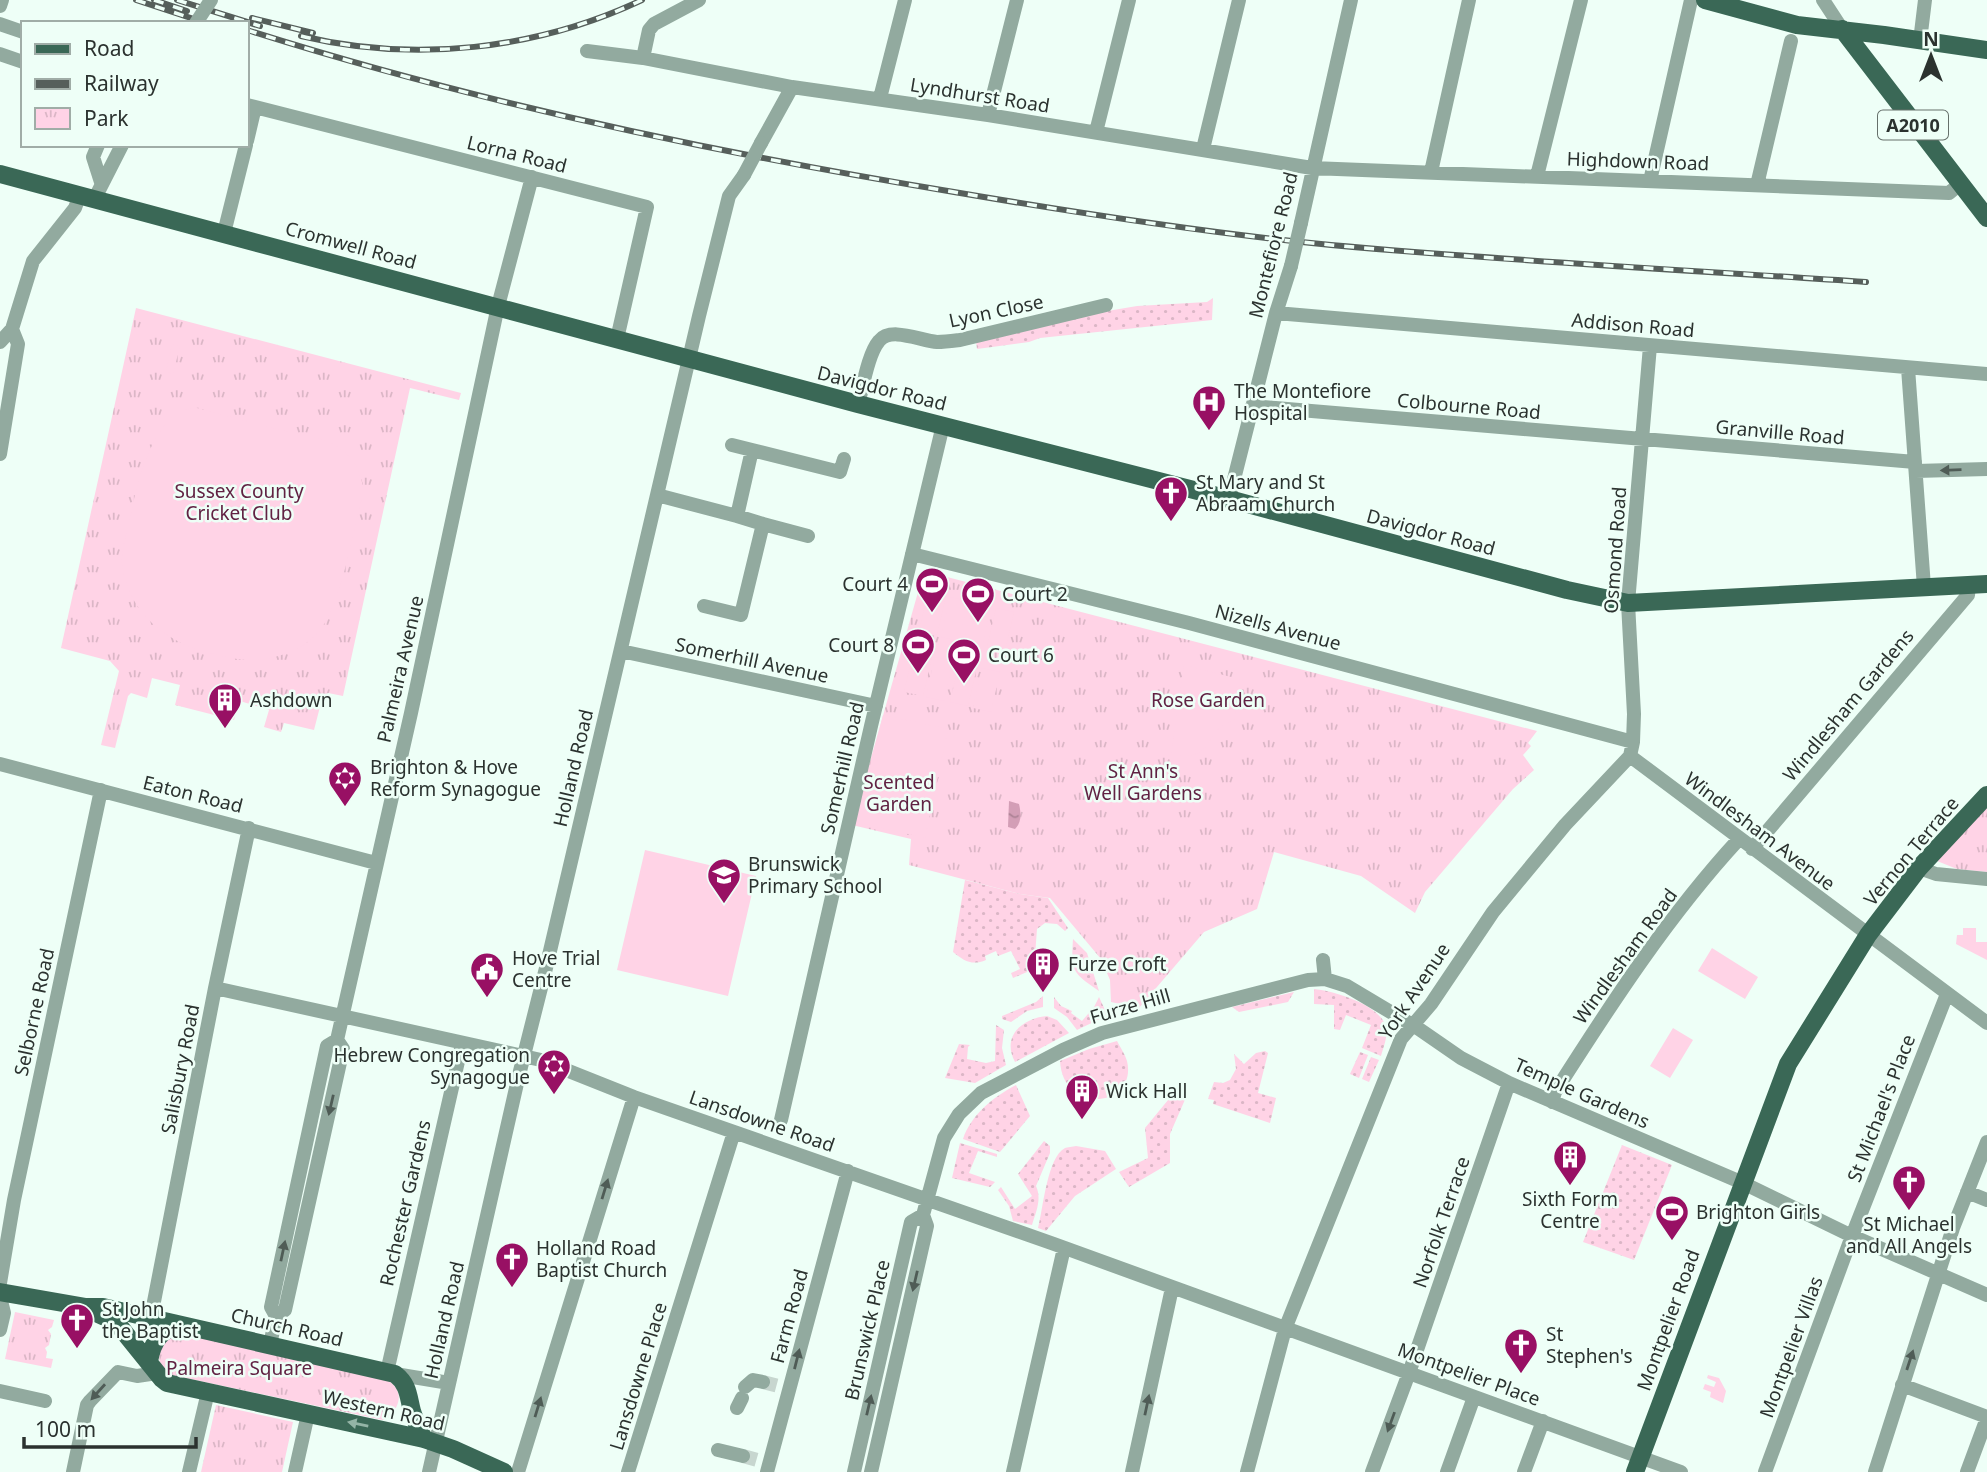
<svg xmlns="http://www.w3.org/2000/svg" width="1987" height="1472" viewBox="0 0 1987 1472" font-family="'Noto Sans',sans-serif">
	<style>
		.grass { fill: url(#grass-dots) }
		.park { fill: url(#park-tufts) }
		.garden { fill: #ffd3e6 }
		.water { fill: url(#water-ripples) }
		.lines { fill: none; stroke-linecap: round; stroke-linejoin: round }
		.minor-tunnel { stroke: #c7d6cf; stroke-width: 14; stroke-dasharray: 14 7; stroke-linecap: butt }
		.minor { stroke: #92aa9f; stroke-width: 14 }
		.major { stroke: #3a6856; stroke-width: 18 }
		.rail-casing { stroke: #565f5b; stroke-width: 6 }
		.rail { stroke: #eefff7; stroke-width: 3.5; stroke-dasharray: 10; stroke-linecap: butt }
		.minor-bridge { stroke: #92aa9f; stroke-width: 14 }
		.oneway { fill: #4f5c56 }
		.oneway2 { fill: #94b4a6 }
		.labels { text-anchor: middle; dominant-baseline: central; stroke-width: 5; stroke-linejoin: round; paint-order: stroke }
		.shield { fill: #eefff7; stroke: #66706b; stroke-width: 2 }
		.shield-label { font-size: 18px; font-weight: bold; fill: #2b322f }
		.street-label { font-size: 19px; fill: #2b322f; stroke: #eefff7 }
		.poi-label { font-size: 19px; fill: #2b322f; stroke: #eefff7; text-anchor: start }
		.park-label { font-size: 19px; fill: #612243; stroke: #eefff7 }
	</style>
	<defs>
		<pattern id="grass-dots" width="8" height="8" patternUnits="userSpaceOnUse" patternTransform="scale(1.75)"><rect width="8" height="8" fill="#ffd3e6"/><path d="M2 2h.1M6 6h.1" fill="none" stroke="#dbb6c6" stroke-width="1.8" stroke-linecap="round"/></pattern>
		<pattern id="park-tufts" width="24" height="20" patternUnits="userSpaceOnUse" patternTransform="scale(1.75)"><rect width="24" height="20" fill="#ffd3e6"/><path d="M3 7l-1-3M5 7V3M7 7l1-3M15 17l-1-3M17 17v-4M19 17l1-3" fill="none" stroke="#dbb6c6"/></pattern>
		<pattern id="water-ripples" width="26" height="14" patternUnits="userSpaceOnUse" patternTransform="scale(1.75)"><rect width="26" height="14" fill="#d39eb6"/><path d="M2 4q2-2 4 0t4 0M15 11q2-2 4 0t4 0" fill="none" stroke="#ab8194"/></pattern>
	</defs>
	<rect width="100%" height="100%" fill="#eefff7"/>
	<path class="grass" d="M1213 298 1212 320 1040 338 1029 342 977 349 976 341 1078 316 1137 306 1207 302Z
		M965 880 1020 894 1048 898 1068 928 1065 931 1057 924 1045 923 1037 929 1034 969 1013 978 1011 973 1020 969 1011 951 998 956 996 951 985 956 986 960C972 966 964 961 953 952Z
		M1073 939 1087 953 1099 991C1072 972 1071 972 1073 939Z
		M1314 989C1334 991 1382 1005 1386 1028 1388 1037 1383 1048 1381 1056L1362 1048 1371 1025 1346 1015 1340 1030 1334 1029V1005L1314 1004Z
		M1294 992 1288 1002 1239 1012 1232 1007Z
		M1043 996V1007L1027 1011 1011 1022 1002 1019V1016L1036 1002Z
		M1054 997 1061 1006 1072 1011 1071 1013 1082 1021 1094 1007 1099 997 1106 1012V1016L1077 1030 1067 1017 1054 1008Z
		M1047 1016 1057 1020 1069 1033 1015 1062C1001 1036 1023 1018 1047 1016Z
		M996 1025 1004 1030 1002 1048 1006 1065 975 1083 945 1078 959 1044 970 1045 968 1047 967 1059 986 1063 995 1061Z
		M1117 1041C1120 1047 1125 1054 1127 1061 1138 1107 1063 1116 1060 1061L1089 1049Z
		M1265 1051 1268 1053 1258 1093 1276 1098 1270 1123 1213 1104 1214 1100 1208 1099 1214 1082 1223 1083 1230 1080 1236 1069 1234 1054 1244 1064 1256 1053Z
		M1360 1052 1368 1055 1359 1078 1350 1074Z
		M1371 1057 1379 1060 1369 1082 1362 1079Z
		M1016 1085 1030 1116 1000 1152 963 1139C971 1115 993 1097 1016 1085Z
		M1173 1094 1187 1095 1170 1134V1163L1129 1187 1119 1172 1148 1158 1145 1128Z
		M1044 1141 1050 1146V1153L1036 1186C1042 1199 1036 1212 1032 1225L1013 1221 1009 1206 998 1190 1001 1187 1015 1209 1032 1196 1018 1174Z
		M960 1143 997 1154V1157L978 1151 969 1173 995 1182 990 1187 952 1178Z
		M1622 1145 1672 1165 1634 1260 1583 1242Z
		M1076 1146 1105 1151 1116 1169 1075 1196 1046 1231 1038 1228C1043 1210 1047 1157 1065 1148 1067 1147 1073 1147 1076 1146Z"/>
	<path class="park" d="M136 308 461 393 459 400 410 388 343 696 328 693 322 699 314 730 284 723 281 732 264 727 269 710 240 701 234 720 175 705 180 685 152 678 147 698 131 693 128 696 115 748 101 745 119 671 110 661 61 648Z
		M924 571 1537 731 1528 743 1531 746 1523 755 1534 770 1513 789 1425 892 1415 913 1361 876 1274 852 1257 909 1204 932 1139 1008 1111 1002 1110 980 1101 959 1050 898 1020 894 909 865 911 839 852 825Z
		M1987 802V872L1957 869 1937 861Z
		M15 1312 54 1320 52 1327 48 1330 51 1334 49 1345 45 1348 47 1352 46 1358 53 1359 51 1368 5 1359Z
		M175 1334 200 1337 389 1381C404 1392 400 1405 389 1418L383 1420 167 1374C157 1361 157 1353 164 1339Z
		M216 1405 293 1422 282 1472H201Z"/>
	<path class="garden" d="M172 344 180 346 173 374 166 372Z
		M197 408C227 416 258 424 289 432 302 435 318 437 330 442 337 446 345 452 351 458 356 465 362 478 363 487 363 497 359 509 357 519 349 551 340 602 321 629 308 646 287 655 266 659 245 663 220 656 199 650 159 637 128 608 122 565 121 551 126 536 129 523 136 489 152 408 197 408Z
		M928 592 946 596 937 635 919 631Z
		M950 597 968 601 959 641 941 637Z
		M973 602 991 606 983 646 964 642Z
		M996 608 1014 612 1005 651 987 647Z
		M913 653 932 657 923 696 904 692Z
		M935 657 953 661 944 701 926 697Z
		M959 663 977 667 968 706 950 702Z
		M1184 665 1243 680 1234 720C1200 731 1218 763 1171 754Z
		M982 668 1000 672 991 712 973 708Z
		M883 715 948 729 925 838 856 822Z
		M645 850 756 876 728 996 617 970Z
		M1963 928H1976V942H1987V960L1956 944 1957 935H1963Z
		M1712 948 1758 977 1745 999 1698 971Z
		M1673 1028 1693 1040 1670 1078 1650 1066Z
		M1708 1375 1719 1378 1726 1391 1723 1403 1710 1397 1711 1392 1703 1389 1705 1384 1714 1387 1716 1382 1707 1378Z"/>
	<path class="water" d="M1009 801 1019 804C1021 813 1022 822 1015 829L1008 827Z"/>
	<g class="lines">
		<path class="minor-tunnel" d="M763 1382 778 1386
			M743 1456 757 1460"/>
		<path class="minor" d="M1823 0 1842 29
			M0 6 2 0
			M0 24 23 32
			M1920 41 1925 0
			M587 51 643 58 792 87 988 115 1312 168 1949 193 1960 184
			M0 54 23 62
			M643 58 649 30 654 24 699 0
			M880 98 905 0
			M247 105 647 207 617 339
			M988 115 1017 0
			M1096 132 1129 0
			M247 141 255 107
			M761 143 792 87
			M98 145 93 157 101 182
			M1203 149 1239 0
			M1431 172 1469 0
			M1537 176 1581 0
			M1650 181 1691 0
			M1757 185 1791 41
			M95 198 122 145
			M1301 223 1351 0
			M224 233 246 145
			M1276 313 1987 374
			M0 342 12 329 33 261 75 208 80 194
			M1908 368 1924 587
			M858 404C863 387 868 354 879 341 891 326 921 341 937 342 945 342 952 341 960 340L1106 305
			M1252 406 1915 462
			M732 445 752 450
			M0 454 18 344 12 329
			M1916 471 1987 469
			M657 495 737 516
			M1229 499 1276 313 1291 266
			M763 524 808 536
			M912 554 1189 623 1633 742
			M704 606 741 615 763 524 737 516 752 450 840 472 844 459
			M621 651 876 706
			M1630 756 1987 1023
			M0 764 376 863
			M1752 849 1968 595 1969 585
			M1919 868 1936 874 1987 879
			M1323 960 1325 979
			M215 988 541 1060 634 1097 1054 1244 1681 1472
			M1552 1102 1555 1092C1611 1004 1668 916 1739 839
			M781 1120 871 726 943 425
			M1967 1192 1987 1200
			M0 1283 14 1200 101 790
			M0 1297 4 1313 0 1330
			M276 1316 285 1310 343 1049 337 1040
			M151 1317 215 988 249 828
			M270 1345 276 1316 271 1307 327 1046 337 1040 411 713 498 306 532 177
			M387 1372 462 1044
			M395 1374 449 1383
			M1902 1385 1987 1417
			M745 1387 753 1380 763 1382
			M0 1391 45 1401
			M737 1408 742 1398
			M718 1450 743 1456
			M73 1472 87 1405 90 1401 118 1372 137 1376 157 1373
			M189 1472 208 1392
			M295 1472 308 1414
			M429 1472 518 1079 546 968 699 316 729 196 744 175
			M518 1472 634 1097
			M628 1472 734 1132
			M767 1472 848 1171
			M854 1472 911 1222 923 1215
			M871 1472 927 1226 923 1215 944 1138 959 1114 981 1093 1063 1050 1102 1033 1308 980 1325 979 1347 986 1419 1029 1461 1058 1509 1083 1743 1183 1852 1236 1987 1295
			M1013 1472 1064 1248
			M1132 1472 1172 1288
			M1247 1472 1285 1329 1401 1039 1431 1004 1493 912 1565 825 1630 756 1633 742 1634 714 1628 603 1650 346
			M1372 1472 1409 1373 1509 1083
			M1447 1472 1474 1397
			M1524 1472 1543 1421
			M1765 1472 1852 1236 1947 994
			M1875 1472 1953 1228 1987 1142
			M1967 1472 1987 1418"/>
		<path class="major" d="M1705 0 1797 25 1884 35 1987 50
			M1842 29 1987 218
			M0 174 858 404 1229 499 1567 590 1628 603 1987 584
			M0 1292 86 1307H103L395 1374C409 1385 408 1396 412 1411 415 1421 420 1430 424 1439
			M96 1313 116 1322 162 1379 167 1383 424 1439 453 1449 504 1472
			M149 1361C153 1340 161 1329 182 1325
			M1635 1472 1788 1064 1868 935 1919 868 1987 795"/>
		<g class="rail-casing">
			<path id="rail" d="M136 0 206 23
				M154 0 187 11
				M177 0 260 26
				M252 18 313 33
				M247 30C477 103 716 153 954 192 1078 213 1206 233 1331 245 1509 261 1688 270 1866 282
				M301 36C414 63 536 50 642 0"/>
		</g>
		<use href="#rail" class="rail"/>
		<path class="minor-bridge" d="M196 23 211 0
			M744 175 761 143
			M1291 266 1301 223"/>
	</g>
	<defs><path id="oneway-solid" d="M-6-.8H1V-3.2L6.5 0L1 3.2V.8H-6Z" transform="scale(1.75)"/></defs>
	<g class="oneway">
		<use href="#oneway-solid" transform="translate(1951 470) rotate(178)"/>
		<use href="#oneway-solid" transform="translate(331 1105) rotate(103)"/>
		<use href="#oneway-solid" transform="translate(605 1189) rotate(-73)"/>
		<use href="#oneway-solid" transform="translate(283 1251) rotate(-78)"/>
		<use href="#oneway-solid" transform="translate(915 1281) rotate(103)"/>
		<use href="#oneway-solid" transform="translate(797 1359) rotate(-76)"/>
		<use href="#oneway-solid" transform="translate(1910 1360) rotate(-72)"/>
		<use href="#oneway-solid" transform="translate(98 1392) rotate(132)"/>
		<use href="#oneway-solid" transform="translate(869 1405) rotate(-77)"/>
		<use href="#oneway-solid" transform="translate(1147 1405) rotate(-78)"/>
		<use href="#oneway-solid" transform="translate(538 1407) rotate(-73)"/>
		<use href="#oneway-solid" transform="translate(1391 1422) rotate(110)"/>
	</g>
	<use class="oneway2" href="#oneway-solid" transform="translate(358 1424) rotate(-168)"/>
	<defs>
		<g id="hospital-pin" transform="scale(1.75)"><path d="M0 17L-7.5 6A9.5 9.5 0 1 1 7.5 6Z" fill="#981064" stroke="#eefff7"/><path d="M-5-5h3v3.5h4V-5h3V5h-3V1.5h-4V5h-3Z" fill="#fff"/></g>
		<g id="church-pin" transform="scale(1.75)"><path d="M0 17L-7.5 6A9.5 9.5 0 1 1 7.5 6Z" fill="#981064" stroke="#eefff7"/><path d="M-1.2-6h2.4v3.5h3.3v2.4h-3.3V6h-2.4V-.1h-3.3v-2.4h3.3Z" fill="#fff"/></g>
		<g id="stadium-pin" transform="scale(1.75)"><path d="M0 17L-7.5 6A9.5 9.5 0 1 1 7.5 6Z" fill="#981064" stroke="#eefff7"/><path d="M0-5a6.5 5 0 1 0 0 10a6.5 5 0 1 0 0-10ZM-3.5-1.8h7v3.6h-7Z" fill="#fff"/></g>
		<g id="building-pin" transform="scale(1.75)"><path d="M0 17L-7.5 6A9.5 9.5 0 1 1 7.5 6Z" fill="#981064" stroke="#eefff7"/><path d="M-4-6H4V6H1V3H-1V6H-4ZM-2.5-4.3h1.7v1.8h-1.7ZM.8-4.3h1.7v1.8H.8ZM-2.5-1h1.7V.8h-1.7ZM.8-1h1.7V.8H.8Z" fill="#fff"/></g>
		<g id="synagogue-pin" transform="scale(1.75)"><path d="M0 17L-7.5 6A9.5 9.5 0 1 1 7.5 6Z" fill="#981064" stroke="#eefff7"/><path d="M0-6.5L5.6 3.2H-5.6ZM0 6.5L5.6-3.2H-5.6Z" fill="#fff"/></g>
		<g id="school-pin" transform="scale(1.75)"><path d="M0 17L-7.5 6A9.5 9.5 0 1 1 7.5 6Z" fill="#981064" stroke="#eefff7"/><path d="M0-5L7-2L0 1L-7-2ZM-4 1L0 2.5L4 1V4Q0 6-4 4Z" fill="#fff"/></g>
		<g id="civic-pin" transform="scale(1.75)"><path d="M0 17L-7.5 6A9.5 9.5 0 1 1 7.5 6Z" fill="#981064" stroke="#eefff7"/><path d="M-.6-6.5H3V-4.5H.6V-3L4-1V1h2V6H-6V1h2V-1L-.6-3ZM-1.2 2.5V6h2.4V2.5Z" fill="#fff"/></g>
	</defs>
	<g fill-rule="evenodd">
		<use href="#hospital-pin" x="1209" y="402"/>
		<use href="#church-pin" x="1171" y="493"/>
		<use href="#stadium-pin" x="932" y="584"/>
		<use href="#stadium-pin" x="978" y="594"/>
		<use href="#stadium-pin" x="918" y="645"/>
		<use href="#stadium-pin" x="964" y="655"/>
		<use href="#building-pin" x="225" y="700"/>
		<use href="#synagogue-pin" x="345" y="778"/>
		<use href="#school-pin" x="724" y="875"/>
		<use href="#building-pin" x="1043" y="964"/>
		<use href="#civic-pin" x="487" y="969"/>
		<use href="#synagogue-pin" x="554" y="1066"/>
		<use href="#building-pin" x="1082" y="1091"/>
		<use href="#building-pin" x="1570" y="1157"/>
		<use href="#church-pin" x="1909" y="1182"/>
		<use href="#stadium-pin" x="1672" y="1212"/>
		<use href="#church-pin" x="512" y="1259"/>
		<use href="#church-pin" x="77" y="1320"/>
		<use href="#church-pin" x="1521" y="1345"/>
	</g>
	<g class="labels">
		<rect class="shield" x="1878" y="110.5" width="70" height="29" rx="5"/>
		<g class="shield-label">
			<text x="1913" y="125">A2010</text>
		</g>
		<g class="street-label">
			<text transform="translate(980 95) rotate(9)">Lyndhurst Road</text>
			<text transform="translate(517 154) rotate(14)">Lorna Road</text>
			<text transform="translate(1638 161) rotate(2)">Highdown Road</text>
			<text transform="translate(351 245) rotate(15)">Cromwell Road</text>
			<text transform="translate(1273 245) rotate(-76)">Montefiore Road</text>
			<text transform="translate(996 311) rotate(-12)">Lyon Close</text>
			<text transform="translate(1633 325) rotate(5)">Addison Road</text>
			<text transform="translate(882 388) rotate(14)">Davigdor Road</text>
			<text transform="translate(1469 406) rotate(5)">Colbourne Road</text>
			<text transform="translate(1780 432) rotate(5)">Granville Road</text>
			<text transform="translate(1431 532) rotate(15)">Davigdor Road</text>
			<text transform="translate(1615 550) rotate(-86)">Osmond Road</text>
			<text transform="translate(1278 627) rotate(15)">Nizells Avenue</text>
			<text transform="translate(752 660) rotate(12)">Somerhill Avenue</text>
			<text transform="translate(400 669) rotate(-77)">Palmeira Avenue</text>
			<text transform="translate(1848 705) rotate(-50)">Windlesham Gardens</text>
			<text transform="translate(573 768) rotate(-77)">Holland Road</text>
			<text transform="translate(842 768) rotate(-77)">Somerhill Road</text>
			<text transform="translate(193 794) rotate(14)">Eaton Road</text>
			<text transform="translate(1760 831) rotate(37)">Windlesham Avenue</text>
			<text transform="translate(1911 851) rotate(-50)">Vernon Terrace</text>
			<text transform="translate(1625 956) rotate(-54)">Windlesham Road</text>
			<text transform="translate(1414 991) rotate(-56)">York Avenue</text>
			<text transform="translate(1130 1006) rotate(-16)">Furze Hill</text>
			<text transform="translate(34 1012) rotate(-78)">Selborne Road</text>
			<text transform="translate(180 1069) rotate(-79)">Salisbury Road</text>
			<text transform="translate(1582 1093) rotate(24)">Temple Gardens</text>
			<text transform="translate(1881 1108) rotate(-69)">St Michael's Place</text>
			<text transform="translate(762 1121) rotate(19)">Lansdowne Road</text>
			<text transform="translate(405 1203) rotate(-77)">Rochester Gardens</text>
			<text transform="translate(1441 1222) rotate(-71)">Norfolk Terrace</text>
			<text transform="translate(789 1316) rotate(-75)">Farm Road</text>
			<text transform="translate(444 1320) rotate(-77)">Holland Road</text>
			<text transform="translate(1668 1320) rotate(-70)">Montpelier Road</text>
			<text transform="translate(287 1327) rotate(13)">Church Road</text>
			<text transform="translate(867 1330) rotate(-77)">Brunswick Place</text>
			<text transform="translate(1791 1347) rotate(-70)">Montpelier Villas</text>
			<text transform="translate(1469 1374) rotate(20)">Montpelier Place</text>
			<text transform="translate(638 1376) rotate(-73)">Lansdowne Place</text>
			<text transform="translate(384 1410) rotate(13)">Western Road</text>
		</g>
		<g class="poi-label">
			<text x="1234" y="391">The Montefiore<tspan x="1234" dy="22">Hospital</tspan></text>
			<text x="1196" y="482">St Mary and St<tspan x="1196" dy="22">Abraam Church</tspan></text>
			<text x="908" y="584" text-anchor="end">Court 4</text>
			<text x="1002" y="594">Court 2</text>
			<text x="894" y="645" text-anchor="end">Court 8</text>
			<text x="988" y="655">Court 6</text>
			<text x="250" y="700">Ashdown</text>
			<text x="370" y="767">Brighton &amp; Hove<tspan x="370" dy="22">Reform Synagogue</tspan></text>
			<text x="748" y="864">Brunswick<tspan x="748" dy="22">Primary School</tspan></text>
			<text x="512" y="958">Hove Trial<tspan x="512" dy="22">Centre</tspan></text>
			<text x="1068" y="964">Furze Croft</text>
			<text x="530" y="1055" text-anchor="end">Hebrew Congregation<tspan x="530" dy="22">Synagogue</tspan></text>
			<text x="1106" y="1091">Wick Hall</text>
			<text x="1570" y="1199" text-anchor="middle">Sixth Form<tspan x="1570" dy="22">Centre</tspan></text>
			<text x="1696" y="1212">Brighton Girls</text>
			<text x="1909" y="1224" text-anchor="middle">St Michael<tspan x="1909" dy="22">and All Angels</tspan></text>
			<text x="536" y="1248">Holland Road<tspan x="536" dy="22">Baptist Church</tspan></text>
			<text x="102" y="1309">St John<tspan x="102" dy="22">the Baptist</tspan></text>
			<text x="1546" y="1334">St<tspan x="1546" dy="22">Stephen's</tspan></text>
		</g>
		<g class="park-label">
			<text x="239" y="491">Sussex County<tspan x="239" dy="22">Cricket Club</tspan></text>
			<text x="1208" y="700">Rose Garden</text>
			<text x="1143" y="771">St Ann's<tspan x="1143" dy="22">Well Gardens</tspan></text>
			<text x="899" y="782">Scented<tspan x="899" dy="22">Garden</tspan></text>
			<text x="239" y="1368">Palmeira Square</text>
		</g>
	</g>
	<rect x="21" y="21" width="228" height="126" fill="#eefff7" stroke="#a0ada7" stroke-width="2"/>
	<rect x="35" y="44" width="35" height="10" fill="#3a6856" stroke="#a0ada7" stroke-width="2"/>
	<text x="84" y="56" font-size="21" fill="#2b322f">Road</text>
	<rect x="35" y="79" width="35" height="10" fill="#565f5b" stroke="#a0ada7" stroke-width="2"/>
	<text x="84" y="91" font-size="21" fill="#2b322f">Railway</text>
	<rect x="35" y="108" width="35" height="21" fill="url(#park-tufts)" stroke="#a0ada7" stroke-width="2"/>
	<text x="84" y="126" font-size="21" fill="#2b322f">Park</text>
	<g transform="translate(1931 56)" stroke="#eefff7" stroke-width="5" paint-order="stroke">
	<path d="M0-5L12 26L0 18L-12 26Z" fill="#2b322f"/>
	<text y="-10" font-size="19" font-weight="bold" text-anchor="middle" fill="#2b322f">N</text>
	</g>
	<path d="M24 1437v10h172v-10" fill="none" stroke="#2b322f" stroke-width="3.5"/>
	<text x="35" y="1437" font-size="21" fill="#2b322f" stroke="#eefff7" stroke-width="5" paint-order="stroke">100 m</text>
</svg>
